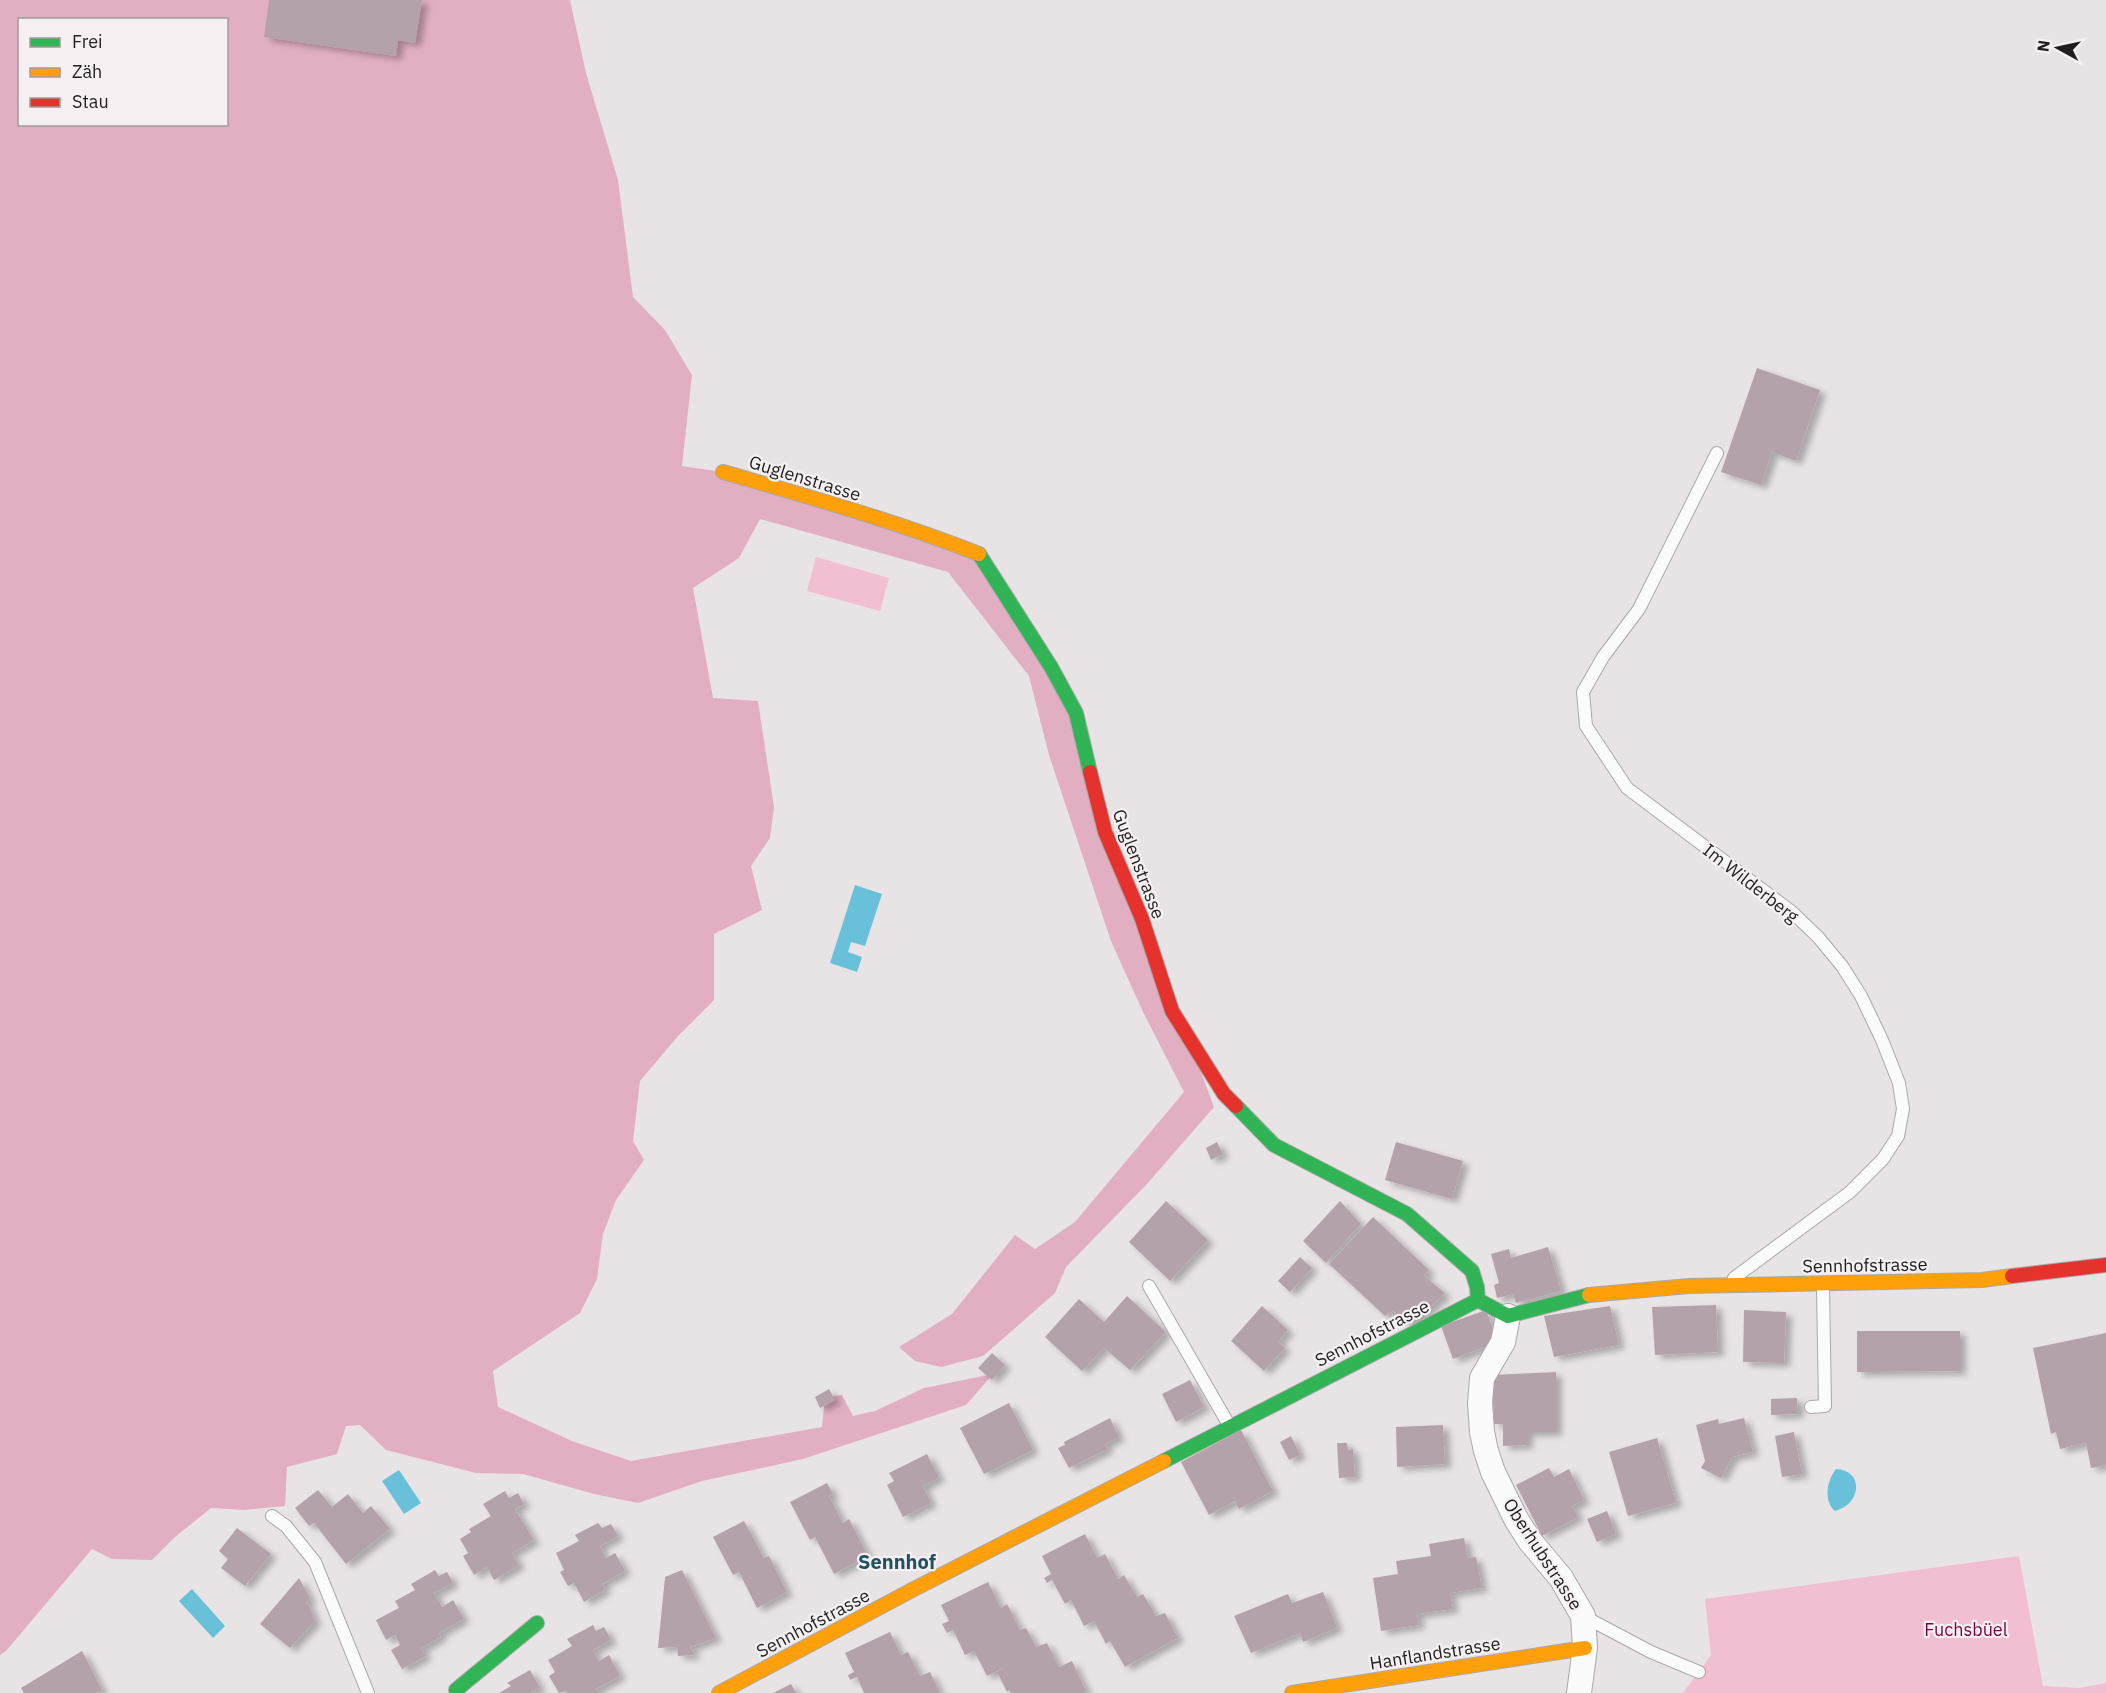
<svg xmlns="http://www.w3.org/2000/svg" width="2106" height="1693" viewBox="0 0 2106 1693" font-family="'IBM Plex Sans',sans-serif">
	<style>
		.green { fill: #f1bfd1 }
		.forest { fill: #e2afc2; fill-rule: evenodd }
		.water { fill: #69c0d9 }
		.building { fill: #b4a2aa; filter: url(#shadow) }
		.lines { fill: none; stroke-linecap: round; stroke-linejoin: round }
		.lane-casing { stroke: #aaa8a8; stroke-width: 14 }
		.street-casing { stroke: #aaa8a8; stroke-width: 26 }
		.fast-casing { stroke: #aaa8a8; stroke-width: 16 }
		.slow-casing { stroke: #aaa8a8; stroke-width: 16 }
		.jam-casing { stroke: #aaa8a8; stroke-width: 16 }
		.lane { stroke: #fcfbfb; stroke-width: 12 }
		.street { stroke: #fcfbfb; stroke-width: 24 }
		.fast { stroke: #30b455; stroke-width: 14 }
		.slow { stroke: #ff9f0a; stroke-width: 14 }
		.jam { stroke: #e5322d; stroke-width: 14 }
		.labels { text-anchor: middle; dominant-baseline: central; stroke-width: 4.5; stroke-linejoin: round; paint-order: stroke }
		.street-label { font-size: 18px; fill: #201e1f; stroke: #f6f0f2 }
		.park-label { font-size: 18px; fill: #770742; stroke: #f6f0f2 }
		.neighbourhood-label { font-size: 20px; font-weight: bold; fill: #1e5161; stroke: #f6f0f2 }
	</style>
	<defs>
		<filter id="shadow"><feDropShadow dx="6" dy="4" stdDeviation="3" flood-color="#0004"/></filter>
	</defs>
	<rect width="100%" height="100%" fill="#e8e4e6"/>
	<path class="green" d="M816 557 889 578 880 611 807 591Z
		M2019 1556 2043 1686 2079 1688 2106 1683V1693H1683L1711 1655 1705 1599Z"/>
	<path class="forest" d="M0 0H570L586 73 618 180 633 297 665 330 692 375 682 466 723 472 981 555 1051 667 1214 1107 1147 1184 1066 1267 1055 1293 983 1356 941 1367 915 1361 899 1347 952 1314 1015 1235 1035 1249 1075 1222 1184 1092 1143 1012 1111 941 1049 755 1029 676 948 572 760 519 739 558 693 588 713 698 758 701 774 807 770 838 751 866 762 910 714 934V1000L678 1036 640 1081 633 1141 644 1160 616 1200 603 1234 597 1279 580 1313 493 1371 498 1407 572 1441 631 1461 822 1427 825 1397 842 1395 853 1416 875 1411 924 1388 993 1374 966 1405 803 1459 702 1481 638 1503 594 1494 523 1474 476 1473 386 1450 360 1425 346 1426 337 1454 287 1467 285 1506 244 1510 211 1508 175 1537 152 1560 112 1559 92 1549 6 1651 0 1655ZM20 20H226V124H20Z"/>
	<path class="water" d="M855 885 882 894 865 946 851 942 848 952 862 957 857 972 830 963Z
		M1836 1469C1864 1470 1862 1504 1835 1511 1823 1501 1827 1480 1836 1469Z
		M399 1470 421 1503 404 1514 382 1481Z
		M192 1589 225 1626 213 1638 179 1601Z"/>
	<path class="building" d="M269 0H422L415 43 398 40 396 56 264 37Z
		M1757 368 1820 390 1796 461 1772 452 1761 485 1721 472Z
		M1217 1142 1223 1154 1211 1160 1206 1148Z
		M1396 1142 1463 1161 1452 1199 1385 1180Z
		M1166 1201 1208 1240 1170 1281 1129 1242Z
		M1340 1201 1361 1224 1326 1263 1303 1241Z
		M1373 1217 1429 1270 1424 1276 1445 1293 1415 1323 1405 1322 1393 1311 1385 1316 1329 1264Z
		M1548 1247 1561 1291 1516 1303 1513 1294 1497 1298 1494 1285 1499 1283 1491 1254 1509 1249 1511 1258Z
		M1300 1257 1312 1268 1290 1292 1278 1281Z
		M1127 1296 1166 1332 1130 1370 1104 1348 1082 1371 1045 1337 1079 1299 1104 1322Z
		M1716 1305 1718 1352 1655 1355 1652 1307Z
		M1262 1306 1288 1330 1278 1342 1285 1348 1264 1371 1231 1341Z
		M1610 1306 1619 1345 1554 1357 1544 1316Z
		M1486 1310 1498 1342 1453 1359 1441 1326Z
		M1744 1310 1786 1312 1784 1363 1743 1362Z
		M1857 1331H1960V1371L1857 1372Z
		M2106 1333V1465L2091 1468 2086 1443 2060 1449 2056 1432 2051 1434 2033 1348Z
		M992 1353 1005 1365 992 1380 978 1368Z
		M1556 1372V1432H1527V1445L1503 1446V1424H1494L1492 1375Z
		M1190 1380 1204 1407 1176 1422 1162 1394Z
		M829 1389 835 1400 820 1408 815 1397Z
		M1797 1398 1798 1414 1771 1415V1399Z
		M1009 1403 1033 1450 984 1474 960 1428Z
		M1110 1418 1119 1437 1105 1444 1108 1449 1069 1468 1058 1448 1065 1445 1064 1442Z
		M1744 1418 1753 1452 1732 1457 1721 1478 1701 1468 1705 1461 1696 1425 1718 1419 1719 1424Z
		M1443 1425 1445 1464 1397 1467 1396 1427Z
		M1241 1430 1273 1491 1239 1509 1235 1501 1209 1515 1181 1462Z
		M1794 1432 1802 1474 1782 1477 1775 1436Z
		M1291 1436 1300 1455 1289 1460 1280 1442Z
		M1657 1438 1676 1503 1628 1516 1609 1452Z
		M1337 1443H1347L1348 1450 1353 1449 1355 1477 1339 1478Z
		M927 1454 939 1478 923 1486 931 1503 903 1517 887 1485 894 1481 889 1473Z
		M1549 1468 1554 1477 1569 1469 1584 1500 1572 1506 1578 1517 1542 1536 1516 1485Z
		M827 1483 833 1494 829 1496 843 1523 849 1519 868 1556 834 1574 815 1537 810 1540 790 1502Z
		M318 1490 332 1507 348 1494 363 1513 371 1506 390 1529 346 1564 314 1523 309 1526 295 1508Z
		M505 1491 509 1498 518 1493 524 1504 515 1509 534 1540 512 1553 519 1565 494 1580 487 1567 474 1575 463 1556 468 1553 460 1539 471 1532 469 1529 491 1516 483 1504Z
		M1607 1511 1616 1534 1597 1542 1587 1519Z
		M744 1521 764 1558 769 1556 787 1592 757 1608 739 1572 733 1575 713 1537Z
		M598 1523 602 1528 611 1524 618 1536 600 1546 606 1558 615 1553 625 1571 602 1584 605 1590 584 1602 574 1583 568 1586 560 1572 564 1570 556 1553 579 1541 575 1535Z
		M237 1528 271 1554 245 1586 221 1568 228 1559 219 1551Z
		M1085 1534 1097 1558 1105 1554 1118 1579 1124 1575 1137 1597 1143 1594 1156 1616 1165 1613 1178 1638 1125 1667 1110 1641 1106 1644 1094 1621 1084 1626 1071 1600 1065 1604 1052 1580 1047 1583 1044 1578 1051 1574 1042 1556Z
		M1464 1538 1468 1558 1476 1557 1482 1588 1450 1593 1453 1609 1417 1614 1419 1625 1381 1631 1373 1578 1398 1574 1396 1561 1431 1556 1429 1544Z
		M435 1570 439 1576 447 1572 453 1583 434 1593 442 1607 453 1600 464 1619 439 1633 441 1637 421 1648 426 1656 402 1669 391 1650 400 1645 395 1635 386 1640 376 1620 399 1608 395 1601 415 1590 411 1584Z
		M682 1570 716 1638 690 1647 695 1655 678 1656 677 1647 658 1648 665 1577Z
		M299 1578 310 1598 306 1603 309 1605 315 1621 290 1648 260 1624Z
		M988 1582 1001 1608 1007 1604 1020 1630 1026 1628 1036 1647 1047 1643 1059 1667 1072 1661 1086 1691 1082 1693H1011L1009 1690 1007 1692 997 1672 1007 1666 987 1676 974 1651 965 1655 953 1630 947 1633 942 1624 949 1621 941 1605Z
		M1323 1592 1337 1628 1303 1642 1300 1633 1251 1653 1234 1616 1288 1594 1292 1603Z
		M593 1625 596 1631 604 1627 611 1640 593 1650 599 1661 609 1655 620 1676 596 1689 598 1693H567L566 1691 559 1693 549 1676 555 1672 548 1660 572 1646 567 1639Z
		M890 1632 901 1655 908 1652 920 1676 930 1672 940 1693H864L857 1677 850 1680 848 1675 854 1672 845 1653Z
		M82 1651 102 1690 96 1693H24L21 1688Z
		M530 1670 540 1688 530 1693H499L511 1686 507 1683Z
		M791 1684 796 1693H773Z"/>
	<g class="lines">
		<g class="lane-casing">
			<path id="lane" d="M1717 453 1639 609 1603 657 1583 692 1586 726 1627 788 1792 912 1818 937 1842 966 1861 996 1882 1040 1899 1083 1903 1109 1898 1136 1883 1159 1850 1192 1734 1278
				M1149 1286 1229 1425
				M1811 1407 1825 1406 1823 1286
				M272 1516 286 1526 315 1562 368 1693
				M1583 1616 1651 1652 1699 1672"/>
		</g>
		<g class="street-casing">
			<path id="street" d="M1508 1316 1503 1342 1482 1378 1480 1403 1482 1432 1486 1451 1493 1472 1516 1519 1530 1541 1561 1578 1583 1616 1585 1648 1579 1693"/>
		</g>
		<g class="fast-casing">
			<path id="fast" d="M979 554 1051 667 1076 713 1090 772
				M1236 1106 1274 1145 1407 1214 1472 1271 1477 1287 1478 1300
				M1164 1461 1478 1300 1508 1316 1589 1295
				M457 1693 456 1690 537 1623"/>
		</g>
		<g class="slow-casing">
			<path id="slow" d="M723 472C809 497 896 521 979 554
				M1589 1295 1689 1286 1982 1280 2012 1276
				M719 1693 914 1589 1164 1461
				M1292 1693 1585 1648"/>
		</g>
		<g class="jam-casing">
			<path id="jam" d="M1090 772 1105 832 1142 919 1172 1011 1224 1094 1236 1106
				M2012 1276 2106 1265"/>
		</g>
		<use href="#lane" class="lane"/>
		<use href="#street" class="street"/>
		<use href="#fast" class="fast"/>
		<use href="#slow" class="slow"/>
		<use href="#jam" class="jam"/>
	</g>
	<g class="labels">
		<g class="street-label">
			<text transform="translate(805 478) rotate(17)">Guglenstrasse</text>
			<text transform="translate(1139 864) rotate(69)">Guglenstrasse</text>
			<text transform="translate(1751 883) rotate(38)">Im Wilderberg</text>
			<text transform="translate(1865 1265) rotate(-1)">Sennhofstrasse</text>
			<text transform="translate(1372 1333) rotate(-27)">Sennhofstrasse</text>
			<text transform="translate(1543 1554) rotate(57)">Oberhubstrasse</text>
			<text transform="translate(813 1623) rotate(-28)">Sennhofstrasse</text>
			<text transform="translate(1435 1653) rotate(-9)">Hanflandstrasse</text>
		</g>
		<g class="park-label">
			<text x="1966" y="1629">Fuchsbüel</text>
		</g>
		<g class="neighbourhood-label">
			<text x="897" y="1561">Sennhof</text>
		</g>
	</g>
	<rect x="18" y="18" width="210" height="108" fill="#f6f0f2" stroke="#a09c9e" stroke-width="1.5"/>
	<rect x="30" y="38" width="30" height="9" fill="#30b455" stroke="#a09c9e" stroke-width="1.5"/>
	<text x="72" y="48" font-size="18" fill="#201e1f">Frei</text>
	<rect x="30" y="68" width="30" height="9" fill="#ff9f0a" stroke="#a09c9e" stroke-width="1.5"/>
	<text x="72" y="78" font-size="18" fill="#201e1f">Zäh</text>
	<rect x="30" y="98" width="30" height="9" fill="#e5322d" stroke="#a09c9e" stroke-width="1.5"/>
	<text x="72" y="108" font-size="18" fill="#201e1f">Stau</text>
	<g transform="translate(2058 48) rotate(278)" stroke="#f6f0f2" stroke-width="4.5" paint-order="stroke">
	<path d="M0-4.5L10 22L0 15L-10 22Z" fill="#201e1f"/>
	<text y="-9" font-size="16" font-weight="bold" text-anchor="middle" fill="#201e1f">N</text>
	</g>
</svg>
